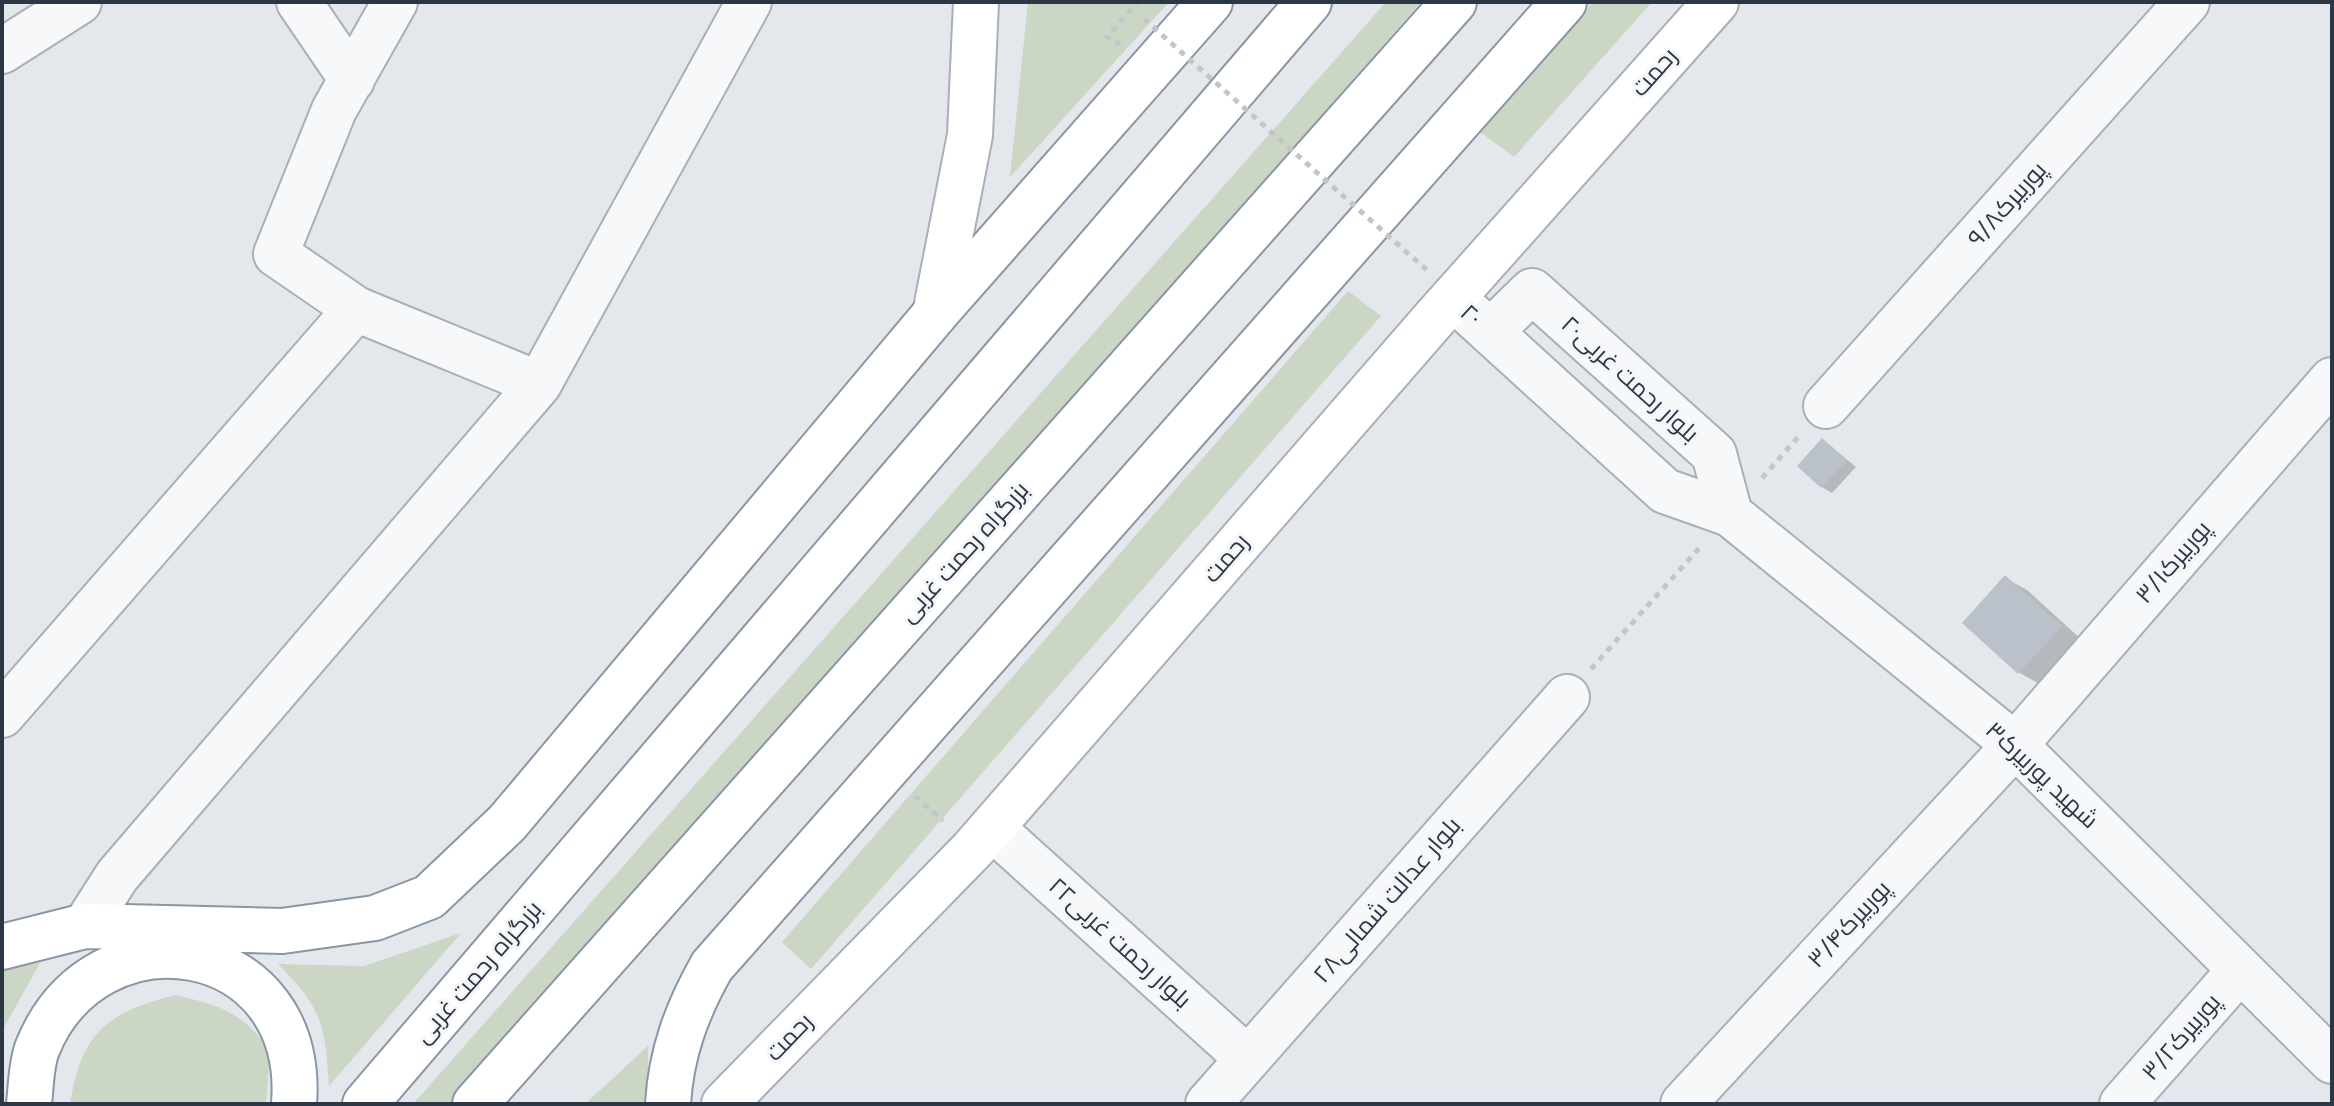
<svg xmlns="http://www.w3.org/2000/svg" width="2334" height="1106" viewBox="0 0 2334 1106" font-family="Karla,Cairo,sans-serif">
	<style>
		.green { fill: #cbd6c5 }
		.shadow { fill: #0003 }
		.building { fill: #bbc1ca }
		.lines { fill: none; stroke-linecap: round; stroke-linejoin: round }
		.street-casing { stroke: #a9afb7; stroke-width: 48 }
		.secondary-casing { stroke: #a9afb7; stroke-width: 48 }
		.highway-casing { stroke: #8a97a3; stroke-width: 48 }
		.path { stroke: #c2c6cb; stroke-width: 5; stroke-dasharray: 6 6; stroke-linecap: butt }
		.street { stroke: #f7f8fa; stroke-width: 44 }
		.secondary { stroke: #fff; stroke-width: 44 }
		.highway { stroke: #fff; stroke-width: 44 }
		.path-bridge { stroke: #c2c6cb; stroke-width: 5; stroke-dasharray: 6 6; stroke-linecap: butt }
		.labels { text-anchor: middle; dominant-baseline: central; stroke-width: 6; stroke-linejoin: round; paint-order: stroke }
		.street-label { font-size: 24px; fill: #2b3745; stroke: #f4f6f9 }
	</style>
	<rect width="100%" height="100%" fill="#e4e8ec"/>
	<path class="green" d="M1028 2H1169L1010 177Z
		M1386 2H1421L454 1104H413Z
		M1593 2H1652L1514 157 1480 132Z
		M1348 291 1381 316 811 969 782 942Z
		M461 933 329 1086C325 1023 322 1009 278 964L364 966Z
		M40 963 2 1031V969Z
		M175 995C222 1006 240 1011 270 1050L266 1104H70C82 1032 106 1013 175 995Z
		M648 1046V1104H585Z"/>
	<path class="shadow" d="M1823 440 1856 467 1832 493 1822 487Z
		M2005 578 2027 590 2082 640 2041 685 2020 673 1965 623Z"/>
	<path class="building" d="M1822 438 1847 460 1821 488 1797 466Z
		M2005 575 2062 626 2018 674 1962 623Z"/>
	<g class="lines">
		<g class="street-casing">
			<path id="street" d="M299 2 352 80
				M395 2 334 110 276 254 356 309 539 384
				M2 51 79 2
				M1453 298 1665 491 1730 514 2015 745 2332 1061
				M1490 332 1532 291 1714 454 1730 514
				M1826 406 2187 2
				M2 715 356 309
				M992 828 1248 1059
				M85 926 117 876 539 384 749 2
				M1208 1104 1567 697
				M1683 1104 2015 745 2332 380
				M2122 1104 2240 970"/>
		</g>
		<g class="secondary-casing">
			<path id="secondary" d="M935 314 970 135 976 2
				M724 1104 973 849 1434 319 1716 2"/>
		</g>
		<g class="highway-casing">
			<path id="highway" d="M2 947 85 926 282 931 375 918 429 897 507 823 935 314 1210 2
				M29 1104C31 1087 31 1065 37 1049 95 903 307 934 294 1104
				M365 1104 1309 2
				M475 1104 1454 2
				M668 1104C671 1053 687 1010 712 966L1564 2"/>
		</g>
		<path class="path" d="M1120 41 1117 44 1107 37 1138 2
			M1762 478 1800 435
			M1591 669 1702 545
			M915 796 943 821"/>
		<use href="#street" class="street"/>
		<use href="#secondary" class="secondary"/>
		<use href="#highway" class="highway"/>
		<path class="path-bridge" d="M1144 19 1429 272"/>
	</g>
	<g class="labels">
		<g class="street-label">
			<text transform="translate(1654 72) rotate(-48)">رحمت</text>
			<text transform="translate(2007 204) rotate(-48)">پوربیرک۹/۸</text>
			<text transform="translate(1471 315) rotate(43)">۲۰</text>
			<text transform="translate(1630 379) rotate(42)">بلوار رحمت غربی۲۰</text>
			<text transform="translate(964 552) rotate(-48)">بزرگراه رحمت غربی</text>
			<text transform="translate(1226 558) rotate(-49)">رحمت</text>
			<text transform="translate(2173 562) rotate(-49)">پوربیرک۳/۱</text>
			<text transform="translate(2042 775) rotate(43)">شهید پوربیرک۳</text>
			<text transform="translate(1387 900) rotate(-49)">بلوار عدالت شمالی۲۸</text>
			<text transform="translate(1849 924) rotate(-47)">پوربیرک۳/۴</text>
			<text transform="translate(1120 943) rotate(42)">بلوار رحمت غربی۲۲</text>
			<text transform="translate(478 972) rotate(-49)">بزرگراه رحمت غربی</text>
			<text transform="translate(789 1037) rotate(-46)">رحمت</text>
			<text transform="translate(2181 1037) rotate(-49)">پوربیرک۳/۲</text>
		</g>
	</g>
	<rect width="2334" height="1106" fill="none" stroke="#2b3745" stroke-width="8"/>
</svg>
